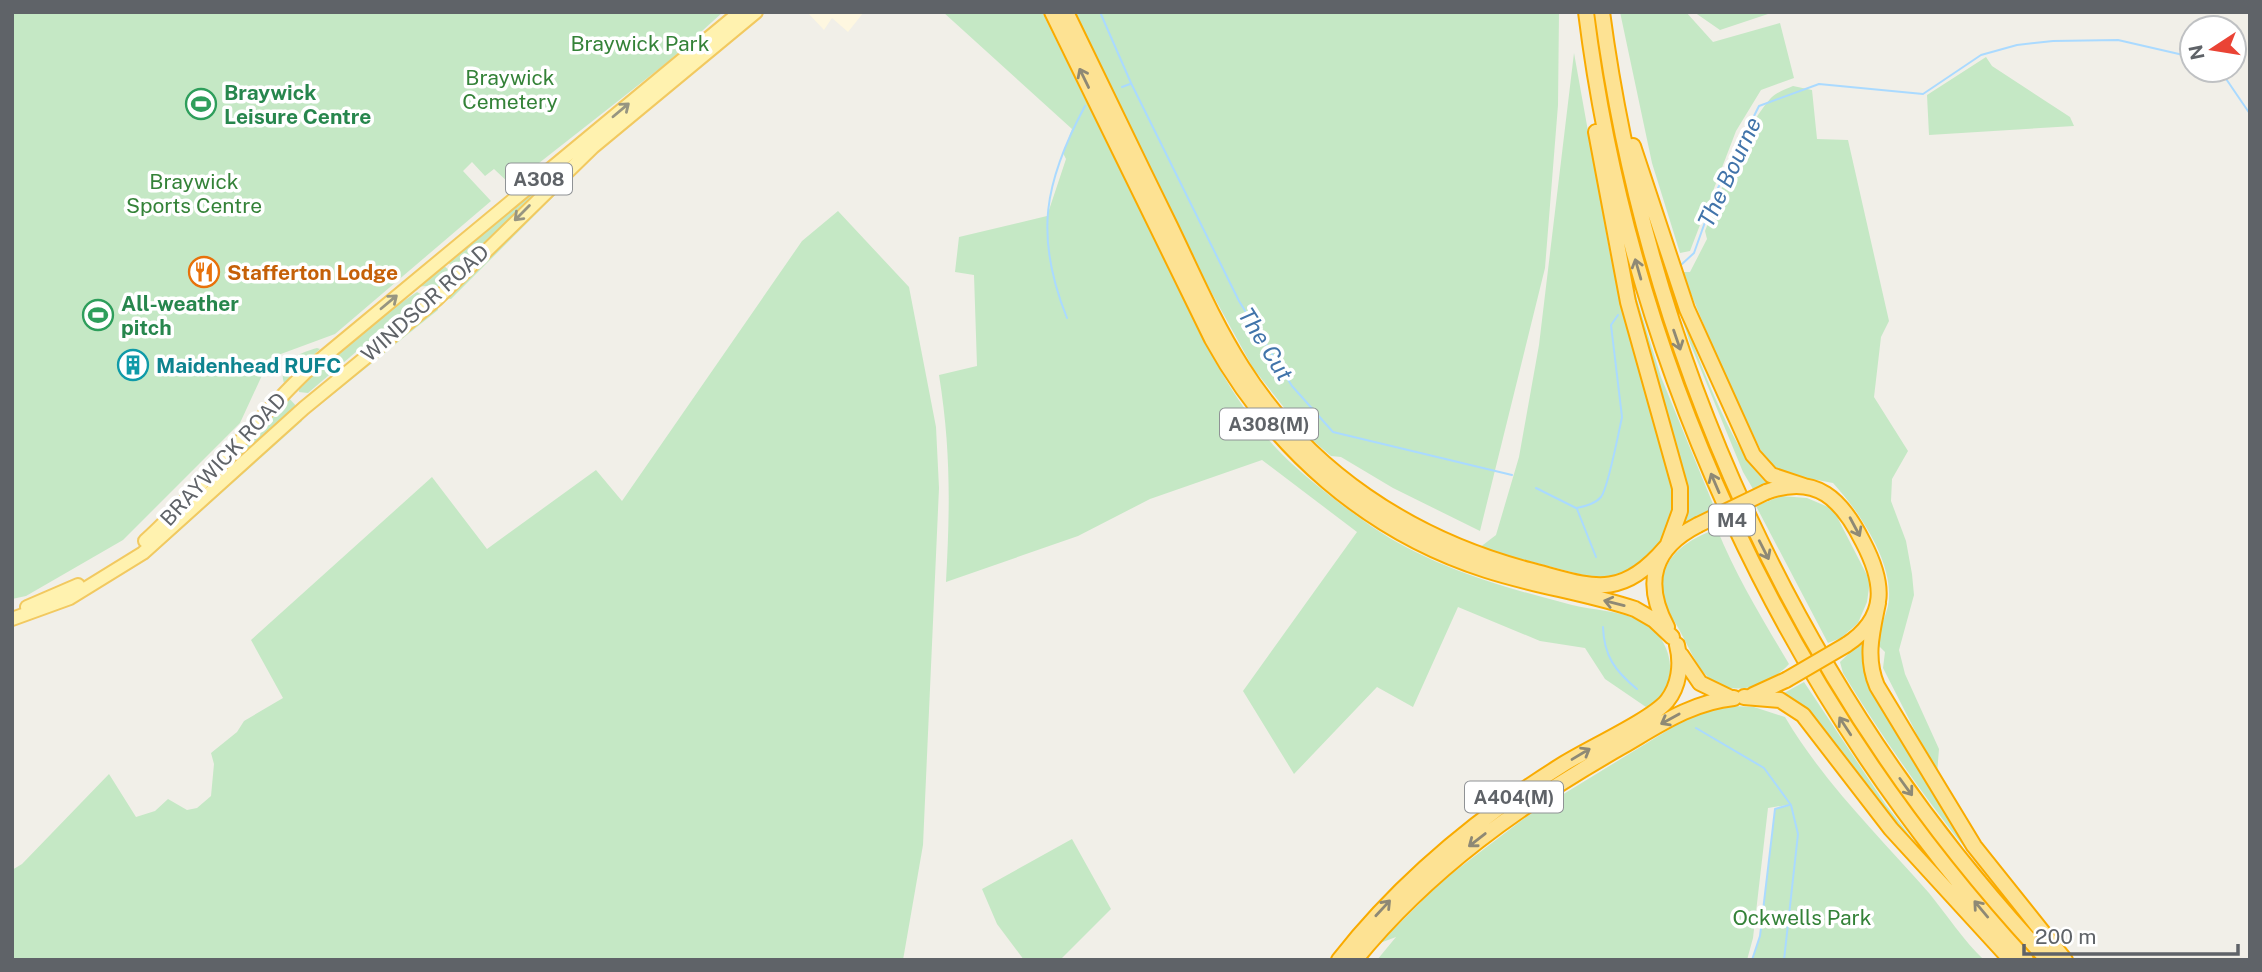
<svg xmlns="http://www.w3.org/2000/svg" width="2262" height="972" viewBox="0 0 2262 972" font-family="'Public Sans',sans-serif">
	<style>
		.commercial { fill: #fef7e0 }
		.green { fill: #c5e8c5 }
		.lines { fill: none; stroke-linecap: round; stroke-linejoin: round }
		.stream { stroke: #aadaff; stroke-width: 2 }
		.primary-casing { stroke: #f2c960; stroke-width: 16 }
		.motorway-casing { stroke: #f9ab00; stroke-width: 18 }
		.primary { stroke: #fff2af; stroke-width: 12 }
		.motorway { stroke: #fde293; stroke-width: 14 }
		.motorway-bridge-casing { stroke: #f9ab00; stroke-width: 18; stroke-linecap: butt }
		.motorway-bridge { stroke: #fde293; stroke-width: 14 }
		.oneway { stroke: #8e8975 }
		.oneway2 { stroke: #979581 }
		.labels { text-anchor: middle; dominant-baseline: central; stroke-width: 7; stroke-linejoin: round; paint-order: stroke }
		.shield { fill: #fff; stroke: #8f9295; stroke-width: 2 }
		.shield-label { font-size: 19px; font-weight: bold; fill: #5f6368 }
		.park-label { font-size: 21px; fill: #348238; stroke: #fff }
		.leisure-label { font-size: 21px; font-weight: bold; fill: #27864d; stroke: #fff; text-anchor: start }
		.food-label { font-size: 21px; font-weight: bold; fill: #c56008; stroke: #fff; text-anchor: start }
		.street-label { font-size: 21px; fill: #5f6368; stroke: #fff }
		.culture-label { font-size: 21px; font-weight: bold; fill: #0d838f; stroke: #fff; text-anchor: start }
		.water-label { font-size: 23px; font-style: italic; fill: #4174aa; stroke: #fff }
	</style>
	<rect width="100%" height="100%" fill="#f1efe8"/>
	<path class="commercial" d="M807 12H864L848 32 832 18 824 30Z"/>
	<path class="green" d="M12 12H723L669 61 511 185 494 169 485 176 472 162 463 171 491 201 335 334 270 358 240 423 123 540 26 596 12 599Z
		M943 12H1042C1082 93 1122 174 1161 254 1195 321 1225 393 1277 449 1298 472 1345 508 1371 526 1431 567 1502 587 1572 605 1593 610 1619 611 1639 620 1674 635 1684 690 1646 707L1605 679 1585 648 1540 641 1458 607 1413 707 1377 687 1294 774 1243 691 1357 532 1262 460 1150 499 1078 536 946 582C950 507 951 450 939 375L977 366 974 275 955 272 959 237 1047 216 1066 159 1063 153 1072 129Z
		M1075 12H1559L1558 105 1545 268 1480 531 1393 488 1341 457 1331 456 1304 433 1253 368 1204 279Z
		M1620 12H1686L1713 42 1780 23 1794 78 1761 90 1736 131 1690 251 1680 253 1652 163Z
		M1694 12H1774L1720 30Z
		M1574 53 1610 254 1672 476C1673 486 1677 499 1675 509 1670 543 1638 572 1606 581L1479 548 1496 535 1519 457 1539 345Z
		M1986 57 1992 66 2070 117 2074 126 1929 135 1927 95Z
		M1793 86 1812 90 1817 139 1848 140 1889 321 1881 337 1874 397 1908 451 1892 479 1891 501 1906 541 1912 574 1914 595 1899 650 1905 674 1939 749 1937 774 1883 668 1885 652 1876 643C1879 630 1885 618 1888 606 1896 565 1859 511 1833 483L1791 475 1767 463 1725 376 1682 272H1690L1707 239 1705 231C1723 187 1739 136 1770 99 1775 93 1786 89 1793 86Z
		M630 111 555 174 470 258 467 255 453 267 445 260Z
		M633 117 451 299 445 298 443 292Z
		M838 211 909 287 936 427 939 488 923 845 903 960H12V870L22 864 109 774 136 817 155 811 168 799 187 810 197 808 211 796 214 764 211 753 237 732 244 721 283 698 251 640 432 477 487 549 596 470 622 501 802 241Z
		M1624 257 1661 377 1713 504 1711 510 1680 529 1685 511Z
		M441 263 453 274 434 291 427 286 413 287Z
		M1668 277C1687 326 1731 458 1770 485L1753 489 1743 472 1690 343Z
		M417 292 422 295 421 303 384 328 308 393 299 392 298 385 326 365 337 346Z
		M437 304 438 310 315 409 311 407Z
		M317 348 320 349 284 383C277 361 300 353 317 348Z
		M287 396 298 408 156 537Z
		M303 413 302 421 148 559 140 562 231 484Z
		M1781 496 1807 498 1833 509 1870 581 1867 602 1858 623 1841 638 1828 643 1756 506Z
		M1717 529C1736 576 1763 620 1789 664 1768 687 1728 701 1704 673 1695 662 1689 648 1682 635 1677 624 1665 609 1663 597 1656 559 1687 539 1717 529Z
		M1867 636 1882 706 1929 786 2012 905C1949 832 1893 755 1843 673L1840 662Z
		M1804 682 1886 805 1954 892 1878 804 1806 708 1784 693Z
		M1733 706 1754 707 1785 717C1824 783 1879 836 1929 893 1947 915 1963 940 1984 960H1752L1760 936 1775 809 1787 805 1768 808 1753 938 1747 960H1377L1396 937 1380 943 1442 881 1526 817 1691 716 1710 709Z
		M1072 839 1111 909 1060 960H1024L997 924 982 889Z"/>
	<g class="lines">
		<path class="stream" d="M1100 12 1131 83 1239 301 1292 386 1333 432 1512 475
			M2220 70 2250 114
			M1122 87 1130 84
			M1682 264 1694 253 1715 194 1759 106 1819 84 1923 94 1981 55 2017 45 2053 41 2118 40 2192 57
			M1067 318C1034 236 1044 182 1085 106
			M1536 488 1576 508
			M1577 508C1585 506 1595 504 1601 497 1608 488 1619 431 1622 417L1611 325 1618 315
			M1577 509 1596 557
			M1603 627C1604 656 1615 671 1637 689
			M1696 728 1764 768 1791 805 1798 834 1784 960
			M1752 960 1760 936 1775 809 1789 805"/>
		<g class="primary-casing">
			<path id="primary" d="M145 541C204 487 251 424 308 370L740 12
				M27 607 78 585
				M12 619 70 598 143 553 304 408 437 299 593 147 756 12"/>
		</g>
		<g class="motorway-casing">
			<path id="motorway" d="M1052 12 1212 339C1272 448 1367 532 1486 570 1535 586 1587 593 1635 609L1654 620 1672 637
				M1066 12C1101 84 1135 155 1170 226 1193 274 1214 323 1242 367 1308 471 1411 539 1529 570 1591 586 1619 602 1666 547
				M1586 12C1630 365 1785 698 2026 960
				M1602 12C1649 365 1803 699 2048 960
				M1596 132 1628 302 1680 488V511L1668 544
				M1633 146 1687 309 1753 455 1771 475 1804 486
				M1766 492C1817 473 1842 500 1863 542 1884 582 1889 617 1846 645
				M1878 603C1872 632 1865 658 1877 686L1974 846 2065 960
				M1667 627C1643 582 1653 548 1698 525
				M1681 655 1700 683 1729 697
				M1753 695 1786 680
				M1744 697 1780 700 1803 715 1891 829 2011 960
				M1339 960C1401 881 1477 818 1562 765 1587 749 1651 720 1667 701 1679 686 1682 664 1677 645
				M1355 960C1429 869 1521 804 1623 746 1659 725 1692 702 1734 698"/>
		</g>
		<use href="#primary" class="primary"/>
		<use href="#motorway" class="motorway"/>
		<g class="motorway-bridge-casing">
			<path id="motorway-bridge" d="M1698 525 1766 492
				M1786 680 1846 645"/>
		</g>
		<use href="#motorway-bridge" class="motorway-bridge"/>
	</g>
	<defs><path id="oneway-shaft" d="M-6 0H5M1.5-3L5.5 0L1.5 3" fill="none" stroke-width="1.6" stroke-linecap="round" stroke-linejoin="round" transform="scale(1.75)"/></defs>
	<g class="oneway">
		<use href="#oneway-shaft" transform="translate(1084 78) rotate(-116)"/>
		<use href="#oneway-shaft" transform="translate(1638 269) rotate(-106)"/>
		<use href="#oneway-shaft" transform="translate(1677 340) rotate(71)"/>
		<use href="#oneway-shaft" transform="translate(1715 483) rotate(-113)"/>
		<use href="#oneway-shaft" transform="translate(1855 527) rotate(62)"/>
		<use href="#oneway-shaft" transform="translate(1764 550) rotate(63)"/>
		<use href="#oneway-shaft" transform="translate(1614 603) rotate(-166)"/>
		<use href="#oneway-shaft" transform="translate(1670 719) rotate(151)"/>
		<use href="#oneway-shaft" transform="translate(1845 726) rotate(-123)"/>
		<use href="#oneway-shaft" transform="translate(1581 754) rotate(-31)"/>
		<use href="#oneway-shaft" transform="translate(1906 787) rotate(54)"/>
		<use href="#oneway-shaft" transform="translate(1477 840) rotate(142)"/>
		<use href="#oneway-shaft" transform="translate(1383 908) rotate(-47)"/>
		<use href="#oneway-shaft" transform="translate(1981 909) rotate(-130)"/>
	</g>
	<g class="oneway2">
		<use href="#oneway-shaft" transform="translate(621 110) rotate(-40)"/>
		<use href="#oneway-shaft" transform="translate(522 213) rotate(135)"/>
		<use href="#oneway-shaft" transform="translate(389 302) rotate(-40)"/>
	</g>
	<defs>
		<g id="stadium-ring" transform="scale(1.575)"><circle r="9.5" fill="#fff" stroke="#2e9e5b" stroke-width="1.5"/><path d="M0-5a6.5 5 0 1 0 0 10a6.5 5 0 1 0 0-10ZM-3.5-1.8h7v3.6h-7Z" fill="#2e9e5b"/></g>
		<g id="restaurant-ring" transform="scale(1.575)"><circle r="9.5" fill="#fff" stroke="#e8710a" stroke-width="1.5"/><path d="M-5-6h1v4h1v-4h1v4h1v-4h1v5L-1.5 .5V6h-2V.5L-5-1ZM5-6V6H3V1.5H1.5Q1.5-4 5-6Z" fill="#e8710a"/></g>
		<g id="building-ring" transform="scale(1.575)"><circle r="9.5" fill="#fff" stroke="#0f9aa8" stroke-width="1.5"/><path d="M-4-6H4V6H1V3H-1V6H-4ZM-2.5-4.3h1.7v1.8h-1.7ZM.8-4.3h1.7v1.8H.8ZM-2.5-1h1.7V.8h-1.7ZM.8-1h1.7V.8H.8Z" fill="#0f9aa8"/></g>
	</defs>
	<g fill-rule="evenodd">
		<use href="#stadium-ring" x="201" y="104"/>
		<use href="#restaurant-ring" x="204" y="272"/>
		<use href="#stadium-ring" x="98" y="315"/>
		<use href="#building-ring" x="133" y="365"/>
	</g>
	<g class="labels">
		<g class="shield">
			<rect x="506" y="163.5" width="66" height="31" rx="5"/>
			<rect x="1220" y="408.5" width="98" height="31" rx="5"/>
			<rect x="1709" y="504.5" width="46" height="31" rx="5"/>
			<rect x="1465" y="781.5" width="98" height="31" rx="5"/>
		</g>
		<g class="shield-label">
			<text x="539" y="179">A308</text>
			<text x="1269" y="424">A308(M)</text>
			<text x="1732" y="520">M4</text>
			<text x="1514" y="797">A404(M)</text>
		</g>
		<g class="park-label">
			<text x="640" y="43">Braywick Park</text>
			<text x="510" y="77">Braywick<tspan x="510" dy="24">Cemetery</tspan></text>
			<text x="194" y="181">Braywick<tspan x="194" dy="24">Sports Centre</tspan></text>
			<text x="1802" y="917">Ockwells Park</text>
		</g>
		<g class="leisure-label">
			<text x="224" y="92">Braywick<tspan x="224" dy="24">Leisure Centre</tspan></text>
			<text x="121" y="303">All-weather<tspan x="121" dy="24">pitch</tspan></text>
		</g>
		<g class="food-label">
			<text x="227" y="272">Stafferton Lodge</text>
		</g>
		<g class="street-label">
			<text transform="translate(425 303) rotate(-42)">WINDSOR ROAD</text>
			<text transform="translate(223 459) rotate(-47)">BRAYWICK ROAD</text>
		</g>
		<g class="culture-label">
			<text x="156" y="365">Maidenhead RUFC</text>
		</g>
		<g class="water-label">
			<text transform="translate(1729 172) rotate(-65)">The Bourne</text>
			<text transform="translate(1266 344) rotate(58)">The Cut</text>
		</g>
	</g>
	<rect width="2262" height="972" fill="none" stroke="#5f6368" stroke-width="28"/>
	<g transform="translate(2213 49) rotate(258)"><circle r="33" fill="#ffffff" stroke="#bfc1c3" stroke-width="2"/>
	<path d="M0-5L12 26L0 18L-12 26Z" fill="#ea4335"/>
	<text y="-10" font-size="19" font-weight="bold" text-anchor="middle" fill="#5f6368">N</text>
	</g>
	<path d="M2024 944v10h214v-10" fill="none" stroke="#5f6368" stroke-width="3.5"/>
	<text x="2035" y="944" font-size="21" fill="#5f6368" stroke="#ffffff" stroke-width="5" paint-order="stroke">200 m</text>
</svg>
